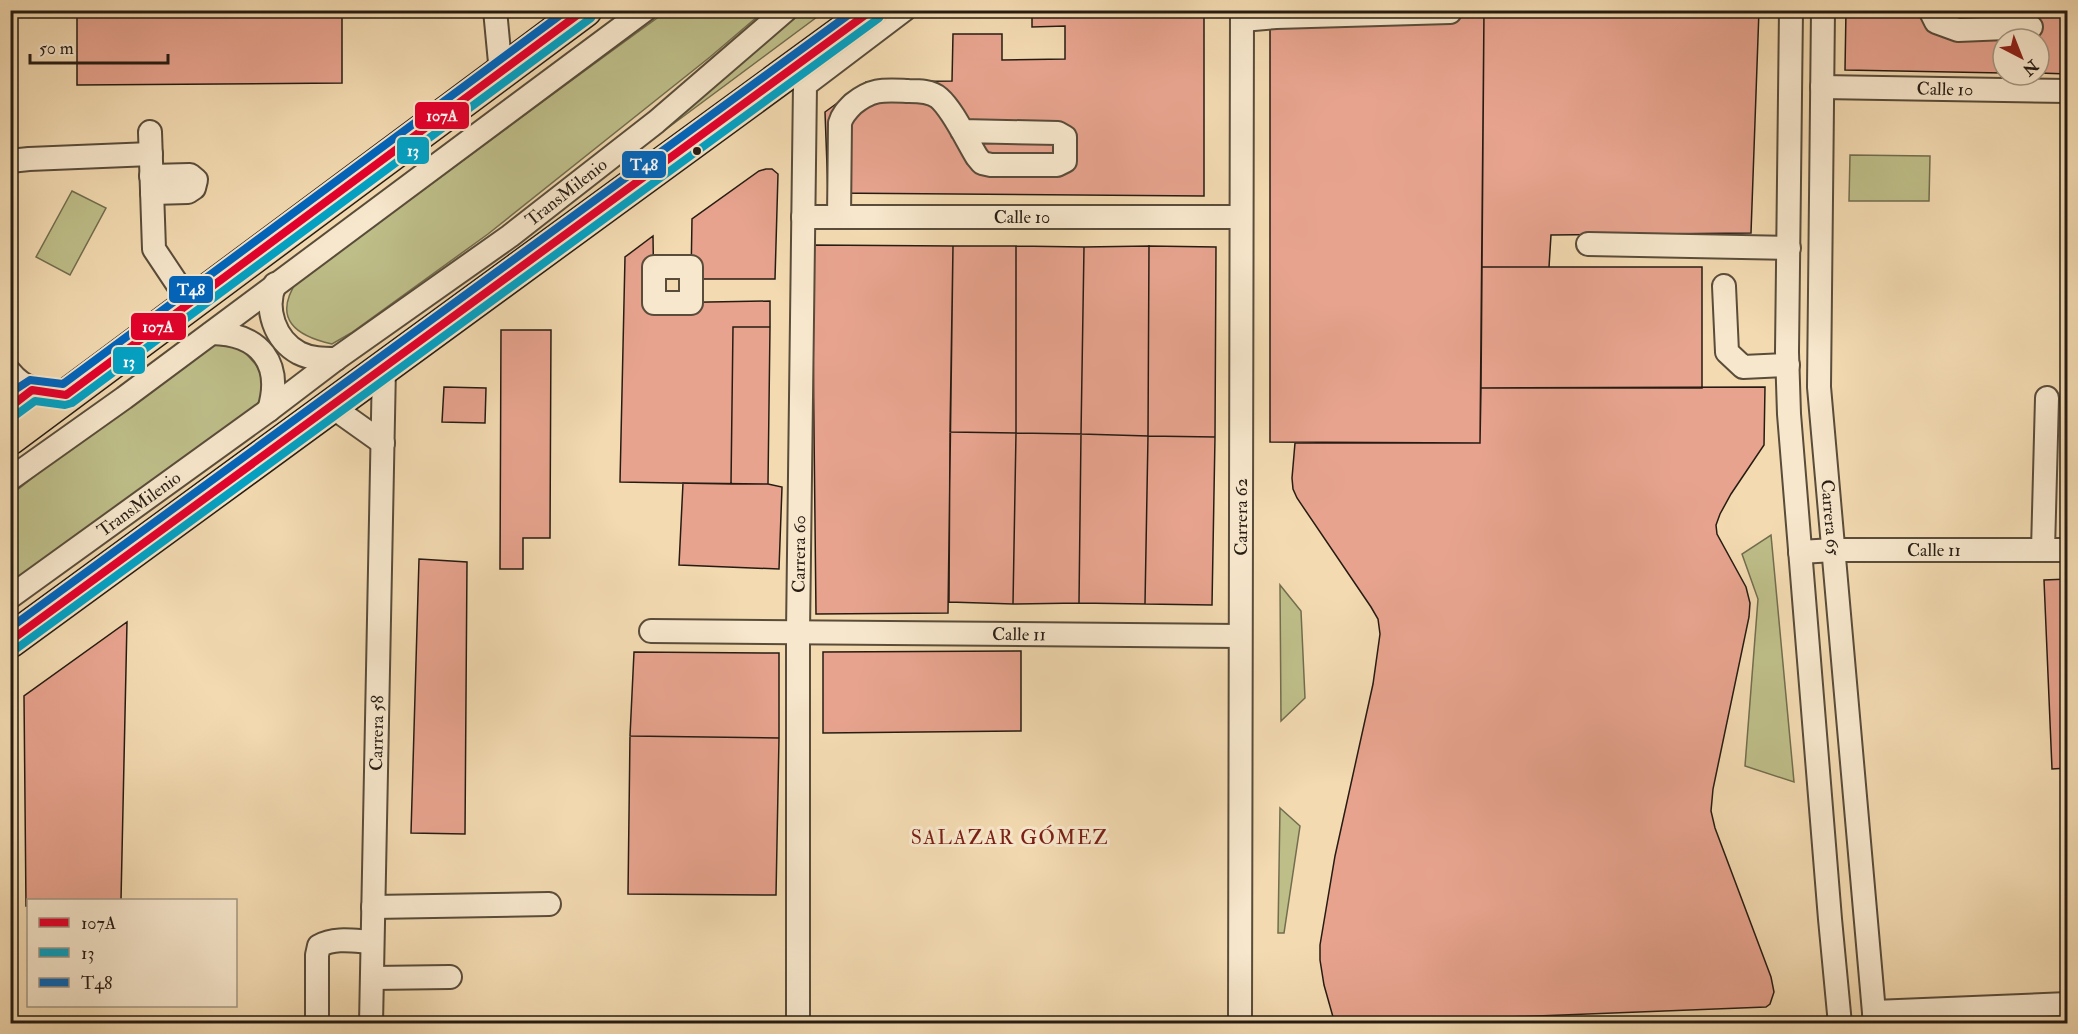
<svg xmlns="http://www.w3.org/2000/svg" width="2078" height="1034" viewBox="0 0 2078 1034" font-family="'IM FELL Double Pica',serif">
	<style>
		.green { fill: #bebe89; stroke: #726d4e; stroke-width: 1.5 }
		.building { fill: #e7a38e; stroke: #261c13; stroke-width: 1.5 }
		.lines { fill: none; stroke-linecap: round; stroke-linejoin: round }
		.minor-casing { stroke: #594c3a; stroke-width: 26 }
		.highway-casing { stroke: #261c13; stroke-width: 36 }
		.minor { stroke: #f7e7cc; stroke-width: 22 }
		.highway { stroke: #f3dab1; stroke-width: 33 }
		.bus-1-casing { stroke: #f7e7cc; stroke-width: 12 }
		.bus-2-casing { stroke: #f7e7cc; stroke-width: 12 }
		.bus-3-casing { stroke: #f7e7cc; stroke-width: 12 }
		.bus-1 { stroke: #e4002b; stroke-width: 8 }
		.bus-2 { stroke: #02a2c5; stroke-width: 8 }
		.bus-3 { stroke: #0065bd; stroke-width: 8 }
		.bus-dot { fill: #261c13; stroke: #f7e7cc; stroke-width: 2 }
		.labels { text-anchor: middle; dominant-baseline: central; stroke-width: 6; stroke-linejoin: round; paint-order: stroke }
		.street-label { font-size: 18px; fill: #261c13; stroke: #f7e7cc }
		.neighbourhood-label { font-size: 20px; letter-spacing: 1.5px; fill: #7a1f14; stroke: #f7e7cc }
		.line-badge { stroke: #f7e7cc; stroke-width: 2 }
		.badge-label { font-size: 16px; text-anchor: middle; font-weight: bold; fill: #fff }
	</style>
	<rect width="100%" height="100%" fill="#f3dab1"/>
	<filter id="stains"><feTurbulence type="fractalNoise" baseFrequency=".00333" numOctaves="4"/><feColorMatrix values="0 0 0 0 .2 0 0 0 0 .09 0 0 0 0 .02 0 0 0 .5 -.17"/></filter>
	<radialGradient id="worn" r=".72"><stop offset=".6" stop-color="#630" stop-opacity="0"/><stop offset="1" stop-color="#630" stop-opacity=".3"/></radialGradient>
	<path class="green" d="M667 11H764L710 57 488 234 351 333 332 344C296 336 272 319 297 281 422 193 543 100 667 11Z
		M802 11H825L653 139Z
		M1850 155 1930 156 1929 201H1849Z
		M72 191 106 208 70 275 36 257Z
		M215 343 231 345 243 350 256 365 263 380V400L208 443 11 582V495L70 448Z
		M1771 535 1794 782 1745 766 1758 599 1742 554Z
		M1280 585 1301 611 1305 698 1281 721Z
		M1280 808 1300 826 1284 933H1278Z"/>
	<path class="building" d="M77 10H342V83L77 85Z
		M1032 10H1204V196L828 193 825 112 866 82 952 81 953 34H1002V60L1065 59V26L1032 27Z
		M1270 10H1484L1480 443 1270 442Z
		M1484 10H1759L1751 233 1551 235 1549 267H1482Z
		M1846 10H2068V74L2039 73V39H2003V73L1845 70Z
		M766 169H772L778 174 775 279H691L692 219 759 171Z
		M653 236 654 303 770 301V327H733L731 484 620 482 625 257Z
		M812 245 953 246 948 613 816 614Z
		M953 246H1016V433L950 432Z
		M1016 246 1084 247 1081 434 1016 433Z
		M1149 246 1148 436 1081 434 1084 247Z
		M1149 246 1216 247 1215 437 1148 436Z
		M1482 267H1702V388H1481Z
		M733 327H770L768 484H731Z
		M501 330H551L550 538H523V569H500Z
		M444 387 486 388 485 423 442 422Z
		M1765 387 1764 445 1731 494 1720 514 1716 525 1717 534 1746 587 1750 603 1749 617 1713 789 1711 811 1715 828 1771 977 1774 992 1770 1004 1766 1007 1508 1017V1024H1335L1324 985 1320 960V945L1335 856 1373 684 1380 634 1378 619 1371 607 1297 498 1293 489 1292 478 1295 443H1480L1481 388Z
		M2063 401 2068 402V514H2061Z
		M950 432 1016 433 1013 604 949 602Z
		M1016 433 1081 434 1079 603 1013 604Z
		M1081 434 1148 436 1145 604 1079 603Z
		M1148 436 1215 437 1212 605 1145 604Z
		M683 483 768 484 782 487 779 569 679 565Z
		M419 559 467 562 465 834 411 833Z
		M2068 579V768L2052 769 2044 580Z
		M127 622 121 900H28V906H26L24 696Z
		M1021 651V731L823 733V652Z
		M634 652 779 653V738L630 736Z
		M630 736 779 738 776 895 628 894Z"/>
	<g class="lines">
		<g class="minor-casing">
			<g id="minor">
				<path d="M495 10 501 73"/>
				<path d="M1791 10 1787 352 1789 414 1830 919 1840 1024"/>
				<path id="s1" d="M1823 10 1819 387 1875 1024"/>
				<path d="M1930 10 1936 22 1958 30 2031 27"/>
				<path d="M1242 20 1276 17 1450 12"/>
				<path id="s2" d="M1822 87 2068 91"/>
				<path d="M150 132 154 249 190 303"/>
				<path d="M10 161 29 159 151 154"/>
				<path d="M151 176 190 175 196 180 194 188 188 192 152 193"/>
				<path id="s3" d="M803 217H1241"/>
				<path d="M839 217 840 123C842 115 847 110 853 104 873 88 884 90 909 91 919 91 931 91 939 98 953 110 967 141 977 157L982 163 991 165H1057L1065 161V137L1058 133 962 131"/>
				<path d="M1588 244 1789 248"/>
				<rect x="654" y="267" width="37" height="36"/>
				<path d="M275 284C264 309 275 340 299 353 311 359 323 359 336 359"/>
				<path d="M1724 286 1727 352 1743 367 1788 365"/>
				<path d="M212 333C260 334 283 363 269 410"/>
				<path d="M10 372C25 391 44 392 66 395"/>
				<path d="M331 406 383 443"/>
				<path d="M10 407 32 390"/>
				<path d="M10 479 124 398 645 10"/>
				<path d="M2043 550 2047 398"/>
				<path id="s4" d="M1800 552 1834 550H2068"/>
				<path id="s5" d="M10 597 269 410 336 359 510 236 656 122 786 10"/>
				<path id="s6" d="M651 631 1240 636"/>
				<path d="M373 907 549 904"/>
				<path d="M372 978 450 977"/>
				<path d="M1874 1012 2068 1004"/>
				<path d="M317 1024V955L319 946C335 937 354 941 372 942"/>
				<path id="s7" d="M371 1024 384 367"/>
				<path id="s8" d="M798 1024V632L805 85 904 10"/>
				<path id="s9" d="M1240 1024 1242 10"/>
			</g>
		</g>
		<g class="highway-casing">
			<path id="highway" d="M10 438 585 10
				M10 641 873 10"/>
		</g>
		<use href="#minor" class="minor"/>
		<use href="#highway" class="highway"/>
		<g class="bus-1-casing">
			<path id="bus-1" d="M10 407 32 390 66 395 584 10
				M10 641 872 10"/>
		</g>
		<g class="bus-2-casing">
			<path id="bus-2" d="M16 415 35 401 65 405 72 403 591 18
				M16 649 879 18"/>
		</g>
		<g class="bus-3-casing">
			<path id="bus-3" d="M10 393 30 380 63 384 567 10
				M10 628 855 10"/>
		</g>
		<use href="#bus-1" class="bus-1"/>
		<use href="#bus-2" class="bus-2"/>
		<use href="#bus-3" class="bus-3"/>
	</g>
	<circle class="bus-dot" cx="697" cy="151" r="5"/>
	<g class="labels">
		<g class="street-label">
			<text stroke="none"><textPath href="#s2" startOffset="123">Calle 10</textPath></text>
			<text stroke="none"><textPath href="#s5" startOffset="688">TransMilenio</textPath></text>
			<text stroke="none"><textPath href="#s3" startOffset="219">Calle 10</textPath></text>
			<text stroke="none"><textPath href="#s5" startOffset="159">TransMilenio</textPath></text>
			<text stroke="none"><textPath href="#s9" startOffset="507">Carrera 62</textPath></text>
			<text stroke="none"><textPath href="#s1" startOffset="508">Carrera 65</textPath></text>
			<text stroke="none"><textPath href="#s4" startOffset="134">Calle 11</textPath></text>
			<text stroke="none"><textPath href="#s8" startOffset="470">Carrera 60</textPath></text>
			<text stroke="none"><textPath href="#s6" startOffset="368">Calle 11</textPath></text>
			<text stroke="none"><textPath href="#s7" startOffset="291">Carrera 58</textPath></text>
		</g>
		<g class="neighbourhood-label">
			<text x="1010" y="837">SALAZAR GÓMEZ</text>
		</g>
	</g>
	<g class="line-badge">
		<rect x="414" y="101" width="56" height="29" rx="6" fill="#e4002b"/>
		<rect x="396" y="136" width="34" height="29" rx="6" fill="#02a2c5"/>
		<rect x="621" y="150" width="46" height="29" rx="6" fill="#0065bd"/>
		<rect x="168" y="275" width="46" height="29" rx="6" fill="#0065bd"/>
		<rect x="130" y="312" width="57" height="29" rx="6" fill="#e4002b"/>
		<rect x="112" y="346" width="34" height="29" rx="6" fill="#02a2c5"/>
	</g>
	<g class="badge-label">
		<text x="442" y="121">107A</text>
		<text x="413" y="156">13</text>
		<text x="644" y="170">T48</text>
		<text x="191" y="295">T48</text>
		<text x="158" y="332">107A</text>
		<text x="129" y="367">13</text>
	</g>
	<rect width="2078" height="1034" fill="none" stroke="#f3dab1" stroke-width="36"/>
	<rect x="12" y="12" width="2054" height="1010" fill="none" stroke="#261c13" stroke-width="3"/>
	<rect x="18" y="18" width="2042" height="998" fill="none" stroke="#261c13" stroke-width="1.5"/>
	<rect x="27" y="899" width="210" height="108" fill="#f7e7cc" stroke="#a39682" stroke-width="1.5"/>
	<rect x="39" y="918" width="30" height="9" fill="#e4002b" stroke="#a39682" stroke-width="1.5"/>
	<text x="81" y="929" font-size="18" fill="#261c13">107A</text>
	<rect x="39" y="948" width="30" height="9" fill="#02a2c5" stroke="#a39682" stroke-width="1.5"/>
	<text x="81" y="959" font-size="18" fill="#261c13">13</text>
	<rect x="39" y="978" width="30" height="9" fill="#0065bd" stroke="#a39682" stroke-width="1.5"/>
	<text x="81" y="989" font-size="18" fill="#261c13">T48</text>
	<g transform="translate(2021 57) rotate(138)"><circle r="28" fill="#f7e7cc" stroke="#a39682" stroke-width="1.5"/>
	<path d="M0-4.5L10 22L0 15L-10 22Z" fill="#8f2418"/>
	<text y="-9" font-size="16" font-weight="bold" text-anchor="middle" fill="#261c13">N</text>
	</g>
	<path d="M30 54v9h138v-9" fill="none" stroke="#261c13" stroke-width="3"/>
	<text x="39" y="54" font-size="18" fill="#261c13" stroke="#f7e7cc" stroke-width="4.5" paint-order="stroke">50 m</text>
	<rect width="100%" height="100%" filter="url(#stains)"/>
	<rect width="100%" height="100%" fill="url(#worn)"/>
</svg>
